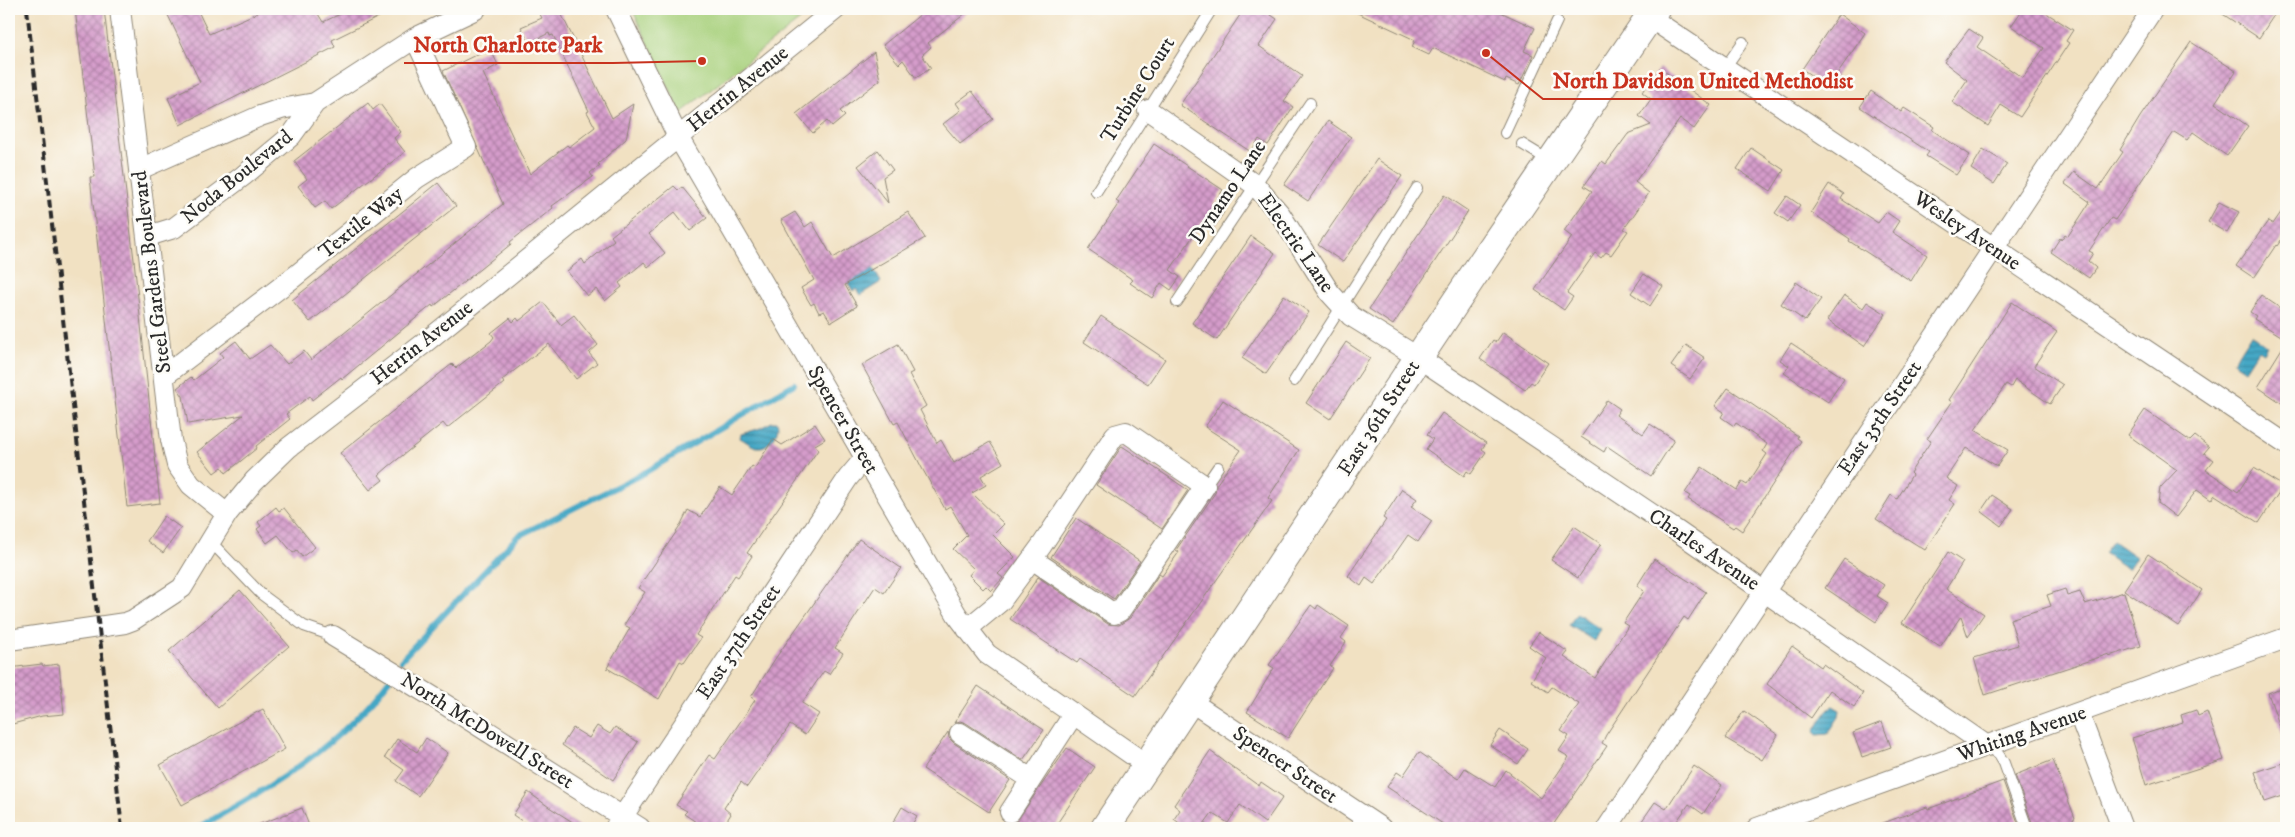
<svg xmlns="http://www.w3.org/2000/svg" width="2295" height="837" viewBox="0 0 2295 837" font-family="'IM FELL DW Pica',serif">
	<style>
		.park { fill: #a7d07b; stroke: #697e53 }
		.water { fill: url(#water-rules); stroke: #386978 }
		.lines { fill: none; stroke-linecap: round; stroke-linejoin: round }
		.stream { stroke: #45a7c5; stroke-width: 6 }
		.building { fill: url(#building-cross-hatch) }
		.lane-casing { stroke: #8e8676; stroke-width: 12 }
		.street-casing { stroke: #8e8676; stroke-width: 22 }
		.secondary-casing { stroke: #8e8676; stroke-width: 30 }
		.lane { stroke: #fff; stroke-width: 10 }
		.street { stroke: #fff; stroke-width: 20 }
		.secondary { stroke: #fff; stroke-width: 28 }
		.rail { stroke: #2b2b2b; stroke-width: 4; stroke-dasharray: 8 4; stroke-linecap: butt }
		.labels { text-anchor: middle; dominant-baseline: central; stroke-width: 5; stroke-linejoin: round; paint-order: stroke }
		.street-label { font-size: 21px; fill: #2b2b2b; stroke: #fdfcf7 }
		.leader { fill: none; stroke: #c8321e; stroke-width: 2 }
		.callout-dot { fill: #c8321e; stroke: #fdfcf7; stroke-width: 2 }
		.callout-label { font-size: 22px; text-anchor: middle; font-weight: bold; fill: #c8321e; stroke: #fdfcf7; stroke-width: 5; stroke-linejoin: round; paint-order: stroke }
	</style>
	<defs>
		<pattern id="water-rules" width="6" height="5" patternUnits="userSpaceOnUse" patternTransform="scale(1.25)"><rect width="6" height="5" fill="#45a7c5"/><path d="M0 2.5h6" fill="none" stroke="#3a88a0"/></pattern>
		<pattern id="building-cross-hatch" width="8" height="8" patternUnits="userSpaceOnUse" patternTransform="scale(1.25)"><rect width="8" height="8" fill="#d59ccb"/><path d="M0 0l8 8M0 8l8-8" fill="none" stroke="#ad7fa5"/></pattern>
	</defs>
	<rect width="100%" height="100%" fill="#fdfcf7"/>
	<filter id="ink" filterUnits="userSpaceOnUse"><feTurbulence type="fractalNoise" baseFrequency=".02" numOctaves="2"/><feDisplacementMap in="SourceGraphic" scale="10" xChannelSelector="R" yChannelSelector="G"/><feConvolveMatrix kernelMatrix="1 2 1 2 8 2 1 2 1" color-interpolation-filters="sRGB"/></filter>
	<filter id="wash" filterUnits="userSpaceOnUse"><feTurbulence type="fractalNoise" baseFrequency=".0096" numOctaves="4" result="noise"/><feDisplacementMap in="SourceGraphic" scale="20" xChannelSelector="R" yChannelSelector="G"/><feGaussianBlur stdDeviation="1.12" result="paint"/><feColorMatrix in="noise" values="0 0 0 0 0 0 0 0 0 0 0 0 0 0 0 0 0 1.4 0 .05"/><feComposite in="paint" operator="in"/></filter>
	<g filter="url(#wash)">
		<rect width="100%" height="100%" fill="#f1e1c2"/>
		<path class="park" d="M632 9H814L681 113Z"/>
		<path class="water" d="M873 268 881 282 860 295 856 289 853 291 848 283Z
			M2251 334 2267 346 2263 353 2258 350 2245 370 2233 362Z
			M772 422H777C781 431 770 447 760 447 753 448 746 441 740 438L741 434 758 429Z
			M2113 541 2136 557 2128 569 2104 553Z
			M1577 613 1600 629 1594 641 1569 625Z
			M1833 706 1840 710 1839 717 1828 734 1817 735 1814 732C1818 724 1824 716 1829 708Z"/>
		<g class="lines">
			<path class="stream" d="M401 660 518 536 646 472 794 384
				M198 828C271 786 338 749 389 680"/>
		</g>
		<g id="blocks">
			<path class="building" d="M75 9H104L134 260 160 503 127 507 90 177H95Z
				M165 9H197L209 34 266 9H315L323 22 351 9H395L332 40 335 47 180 125 168 98 200 82Z
				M537 9H559L612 118 633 104 626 139 598 164 600 165 590 173 593 177 552 206 553 208 510 242 511 244 433 307 432 305 342 379 341 377 312 400 310 396 286 414 290 419 256 446 257 448 226 473 222 467 214 473 197 452 243 415 188 424 183 396 177 388 191 377 194 380 223 357 220 353 236 341 250 359 270 345 287 364 304 351 311 360 503 204 443 71 490 48 498 65 483 73 530 174 567 145 569 147 595 127 587 112 589 111 553 35 550 36 549 33 529 43 521 27 542 18Z
				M927 9H971L928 43 931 47 922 55 931 68 916 78 903 60 899 64 883 45Z
				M1244 9H1262L1277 19 1259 46 1302 76 1284 101 1293 107 1268 145 1259 139 1251 152 1180 105Z
				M1349 9H1494L1535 28 1524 51 1533 55 1519 85 1506 79 1505 82 1433 48 1429 55 1412 47 1415 40Z
				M2023 9H2040L2073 30 2066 41 2069 43 2020 117 2001 105 1988 126 1952 102 1967 80 1944 62 1969 29 1983 38 1977 47 2023 78 2044 48 2011 26Z
				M2215 9H2278L2259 38Z
				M1839 14 1865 33 1828 87 1802 69Z
				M2191 42 2236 71 2215 103 2248 126 2227 156 2193 132 2187 140 2174 132 2115 220 2111 218 2089 251 2093 253 2088 261 2096 268 2089 278 2051 252 2060 238 2061 240 2065 234 2068 236 2090 202 2065 184 2074 172 2098 189 2123 152 2120 150 2140 117Z
				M874 52 880 80 840 111 845 116 832 127 827 121 813 133 796 114Z
				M1660 68 1711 105 1694 129 1680 119 1635 182 1649 193 1624 229 1628 231 1611 255 1606 252 1601 258 1595 253 1567 293 1573 297 1564 310 1535 290 1572 237 1564 231 1592 191 1584 186 1602 161 1606 164 1628 134 1651 125 1639 116 1651 99 1642 92Z
				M972 91 993 119 960 144 943 124 961 110 956 103Z
				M1871 91 1901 112 1904 108 1934 127 1932 130 1970 155 1956 175 1926 156 1929 152 1860 107Z
				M368 103 373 110 380 104 401 132 394 138 405 152 331 209 325 201 315 208 298 186 307 179 294 161Z
				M1328 121 1351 137 1308 201 1284 185Z
				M1154 144 1223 190 1213 205 1224 212 1214 227 1204 220 1170 270 1180 277 1171 290 1161 283 1152 298 1130 283 1133 280 1088 249 1119 203 1116 201Z
				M1751 148 1784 170 1771 191 1737 169Z
				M1983 149 2007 164 1994 184 1971 169Z
				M878 150 893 170 883 177 888 203 858 166Z
				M1377 159 1402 176 1343 262 1318 245Z
				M438 183 456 206 310 322 292 300Z
				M1829 184 1844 194 1841 199 1878 223 1886 212 1899 221 1892 232 1927 255 1911 281 1849 241 1850 239 1811 212Z
				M674 186 678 190 682 187 707 218 690 231 675 212 649 234 665 253 648 267 644 262 619 283 622 287 605 301 596 289 587 296 567 271 582 259 585 264 614 240 611 236Z
				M1444 195 1468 211 1393 325 1369 309Z
				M1787 196 1800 205 1788 222 1775 213Z
				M2219 202 2239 212 2227 233 2208 222Z
				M2286 205V233L2277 246 2276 245 2254 278 2236 266 2268 221 2273 224Z
				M795 212 805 227 812 222 833 258 908 212 925 238 845 285 857 306 831 322 824 311 819 313 814 303 811 305 801 288 814 280 781 220Z
				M1251 236 1275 253 1217 340 1192 323Z
				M1644 274 1663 286 1650 306 1631 293Z
				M1796 282 1821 299 1805 321 1781 304Z
				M1284 295 1309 312 1266 374 1242 358Z
				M1844 295 1863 308 1867 302 1886 314 1864 346 1827 320Z
				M2261 295 2286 312V328L2281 336 2254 319 2256 316 2250 312Z
				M543 302 561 325 574 315 598 345 589 353 597 363 576 379 549 344 502 380 504 383 447 428 443 423 388 467 379 475 383 480 370 490 340 453 452 364 456 368 491 341 494 337 491 333 510 318 513 322 517 318 519 321Z
				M2012 302 2057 332 2034 366 2063 385 2050 404 2015 380 2011 387 2006 384 1975 430 2008 450 1997 466 1966 448 1946 478 1958 486 1949 500 1955 504 1925 550 1876 519 1891 495 1897 499 1912 475 1910 473 1931 441 1927 439 1952 402 1949 400Z
				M1101 316 1165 359 1148 384 1084 342Z
				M1503 332 1548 363 1534 384 1531 382 1525 390 1480 359 1493 340 1496 342Z
				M1346 342 1370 358 1330 419 1306 403Z
				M2286 342V406L2258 387Z
				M1791 343 1844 378 1828 402 1784 373 1789 366 1780 360Z
				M898 344 913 372 909 374 926 406 920 410 937 443 941 440 954 463 990 442 1003 463 981 476 986 485 972 493 1004 524 993 535 1015 557 998 574 1003 578 991 591 986 586 983 589 969 575 974 569 953 549 967 535 950 506 945 509 923 470 898 422 894 424 862 365Z
				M1686 345 1705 358 1690 379 1671 366Z
				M1728 388 1798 436 1797 438 1801 441 1742 531 1735 526 1733 528 1688 499 1690 496 1685 493 1702 467 1737 490 1742 482 1747 485 1767 454 1763 451 1767 444 1736 423 1734 426 1721 417 1724 412 1715 406Z
				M1223 400 1299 450 1268 498 1272 501 1135 696 1080 659 1077 663 1010 619 1038 577 1108 624 1119 625 1130 618 1159 574 1162 576 1179 552 1176 550 1215 493 1216 485 1241 450 1205 427Z
				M1607 400 1620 409 1616 415 1643 434 1650 424 1674 440 1651 476 1607 446 1604 452 1581 437Z
				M2145 410 2190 441 2195 436 2209 447 2204 453 2214 460 2206 470 2238 492 2254 468 2283 486 2259 523 2215 495 2211 500 2197 490 2176 517 2158 503 2160 488 2177 470 2128 435Z
				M1442 413 1486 443 1482 449 1486 452 1471 474 1467 471 1464 476 1426 449 1433 439 1427 435Z
				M815 424 825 439 815 445 818 450 747 553 752 556 738 577 735 575 696 635 701 638 684 663 680 661 659 699 607 668 630 628 624 625 645 592 638 588 679 528 688 510 700 517 720 487 732 495 752 466 755 468 773 439 782 445Z
				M1122 446 1188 490 1162 529 1096 485Z
				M1402 489 1417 499 1411 507 1432 521 1418 542 1408 535 1374 584 1366 578 1361 586 1348 576 1386 520 1383 518Z
				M1992 495 2013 509 2001 526 1981 511Z
				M276 507 279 511 284 508 315 547 302 557 297 550 293 553 278 535 267 543 257 529 261 526 258 522Z
				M164 516 181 528 163 553 147 541Z
				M1076 518 1140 561 1114 599 1051 557Z
				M1574 526 1601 544 1578 578 1551 560Z
				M859 539 901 568 884 593 875 587 835 648 843 653 829 674 824 671 802 703 819 714 805 735 790 725 747 787 741 782 724 808 731 814 722 828H705L684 814 687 811 676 805 709 755 715 759 755 700 751 697 775 659Z
				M1948 552 1963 562 1946 589 1984 614 1968 637 1961 616 1940 647 1902 623Z
				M2148 554 2202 590 2178 626 2124 590Z
				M1654 559 1706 592 1688 620 1684 617 1606 735 1602 743 1607 746 1551 828H1449L1387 787 1397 772 1403 776 1419 752 1458 779 1465 768 1495 787 1506 770 1541 798 1569 757 1559 751 1569 736 1561 731 1579 704 1552 687 1548 692 1531 681 1546 658 1529 646 1539 632 1568 652 1564 657 1595 678 1628 626 1623 623 1644 591 1637 586Z
				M1844 559 1884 585 1877 596 1888 603 1876 622 1825 588Z
				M2065 589 2067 596 2080 592 2085 604 2124 592 2141 646 2109 656V654L1985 695 1974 658 2018 645 2010 619 2051 606 2047 595Z
				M240 590 289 646 218 708 169 651Z
				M1311 605 1316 609 1318 605 1349 626 1341 638 1346 642 1330 666 1333 668 1288 738 1247 712 1274 668 1269 665Z
				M1792 646 1821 667 1823 664 1863 693 1854 707 1830 690 1811 718 1767 684Z
				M42 664 43 666 59 664 64 714 42 716 9 725V668Z
				M978 686 1044 730 1023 760 966 723 960 721 954 723Z
				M2286 686V739H2284L2268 693Z
				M263 709 285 749 182 805 160 765Z
				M2196 710 2198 716 2207 712 2224 760 2146 785 2132 738 2183 722 2181 715Z
				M1744 711 1778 735 1762 760 1725 738Z
				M1882 722 1891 747 1862 757 1853 733Z
				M597 726 610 734 615 727 638 742 613 780 562 745 573 728 589 738Z
				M1500 730 1528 749 1518 764 1490 745Z
				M948 732 949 738 954 743 1010 780 989 812 923 769Z
				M426 738 448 753 418 796 396 781 404 770 385 757 397 739 417 752Z
				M1067 748 1095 767 1054 828H1012Z
				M1210 751 1259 786 1261 782 1283 797 1265 823 1240 805 1228 823 1212 813 1201 828H1186L1174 819 1180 810 1174 805Z
				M2053 760 2075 818 2073 819 2076 828H2034L2015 775Z
				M2282 763 2286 776V795L2265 802 2255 772Z
				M1694 766 1722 785 1703 814 1689 804 1672 828H1637L1655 802 1666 809Z
				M2003 781 2020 828H1875V826L1927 807 1928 809Z
				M528 792 549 807 582 828H532L513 815Z
				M902 807 917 816 910 828H890Z
				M302 808 310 828H253L252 827Z"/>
		</g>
	</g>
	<g filter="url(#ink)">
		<use href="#blocks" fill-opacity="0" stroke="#8e8676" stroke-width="1"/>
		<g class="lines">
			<g class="lane-casing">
				<path id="lane" d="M1724 69 1743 42
					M1505 133 1557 21
					M1522 144 1550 161
					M1096 192 1212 9
					M1177 302 1310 103
					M1294 381 1417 188
					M1205 486 1218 467
					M210 541 261 594 304 626 333 636
					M1987 746 1999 755 2004 763 2027 828"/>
			</g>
			<g class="street-casing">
				<path id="street" d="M120 9 171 440 177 465 191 485 227 514
					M616 9 678 137 957 615 987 654 1147 765
					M1649 17 2286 444
					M1148 110 1255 185 1280 214 1330 293 1351 316 1419 358 1677 531 1987 746
					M140 169 260 116 281 109 315 103
					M148 236 174 228 243 176 291 136 315 103 415 38 476 9
					M164 376 294 277 417 178 466 147 415 38
					M967 629 1001 601 1042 545 1115 435 1126 432 1205 486 1120 611 1114 614 1032 559
					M333 636 438 700 640 828
					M9 640 125 623 133 620 182 588 227 514 254 481 288 448 422 345 836 9
					M1190 701 1381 828
					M2079 714 2122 828
					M960 733 1031 779
					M1010 812 1073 715
					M615 828 848 478 865 458
					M1607 828 2153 9
					M1757 828 2286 638"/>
			</g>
			<g class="secondary-casing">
				<path id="secondary" d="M1105 828 1483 261 1655 9"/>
			</g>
			<use href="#lane" class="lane"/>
			<use href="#street" class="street"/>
			<use href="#secondary" class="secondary"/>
			<path class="rail" d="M27 9 122 828"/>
		</g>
	</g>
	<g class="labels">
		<g class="street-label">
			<text transform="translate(738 89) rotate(-39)">Herrin Avenue</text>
			<text transform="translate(1138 90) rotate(-58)">Turbine Court</text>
			<text transform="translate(237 177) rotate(-39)">Noda Boulevard</text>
			<text transform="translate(1228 192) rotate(-56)">Dynamo Lane</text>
			<text transform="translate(361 223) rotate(-39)">Textile Way</text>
			<text transform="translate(1967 231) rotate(34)">Wesley Avenue</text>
			<text transform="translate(1296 243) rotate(55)">Electric Lane</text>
			<text transform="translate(152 272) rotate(-97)">Steel Gardens Boulevard</text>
			<text transform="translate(422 343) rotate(-38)">Herrin Avenue</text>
			<text transform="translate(1379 418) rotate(-57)">East 36th Street</text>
			<text transform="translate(1880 418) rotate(-56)">East 35th Street</text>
			<text transform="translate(843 420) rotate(60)">Spencer Street</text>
			<text transform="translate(1704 550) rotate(34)">Charles Avenue</text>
			<text transform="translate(739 642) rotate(-56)">East 37th Street</text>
			<text transform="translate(487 731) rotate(32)">North McDowell Street</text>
			<text transform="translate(2022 734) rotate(-19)">Whiting Avenue</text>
			<text transform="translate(1285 765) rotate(34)">Spencer Street</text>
		</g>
	</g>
	<path class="leader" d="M702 61L613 63H404M1486 53L1543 99H1864"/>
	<g class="callout-dot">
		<circle cx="702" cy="61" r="5"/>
		<circle cx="1486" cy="53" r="5"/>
	</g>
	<g class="callout-label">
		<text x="508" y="52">North Charlotte Park</text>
		<text x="1703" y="88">North Davidson United Methodist</text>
	</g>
	<rect width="2295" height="837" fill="none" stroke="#fdfcf7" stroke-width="30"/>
</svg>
